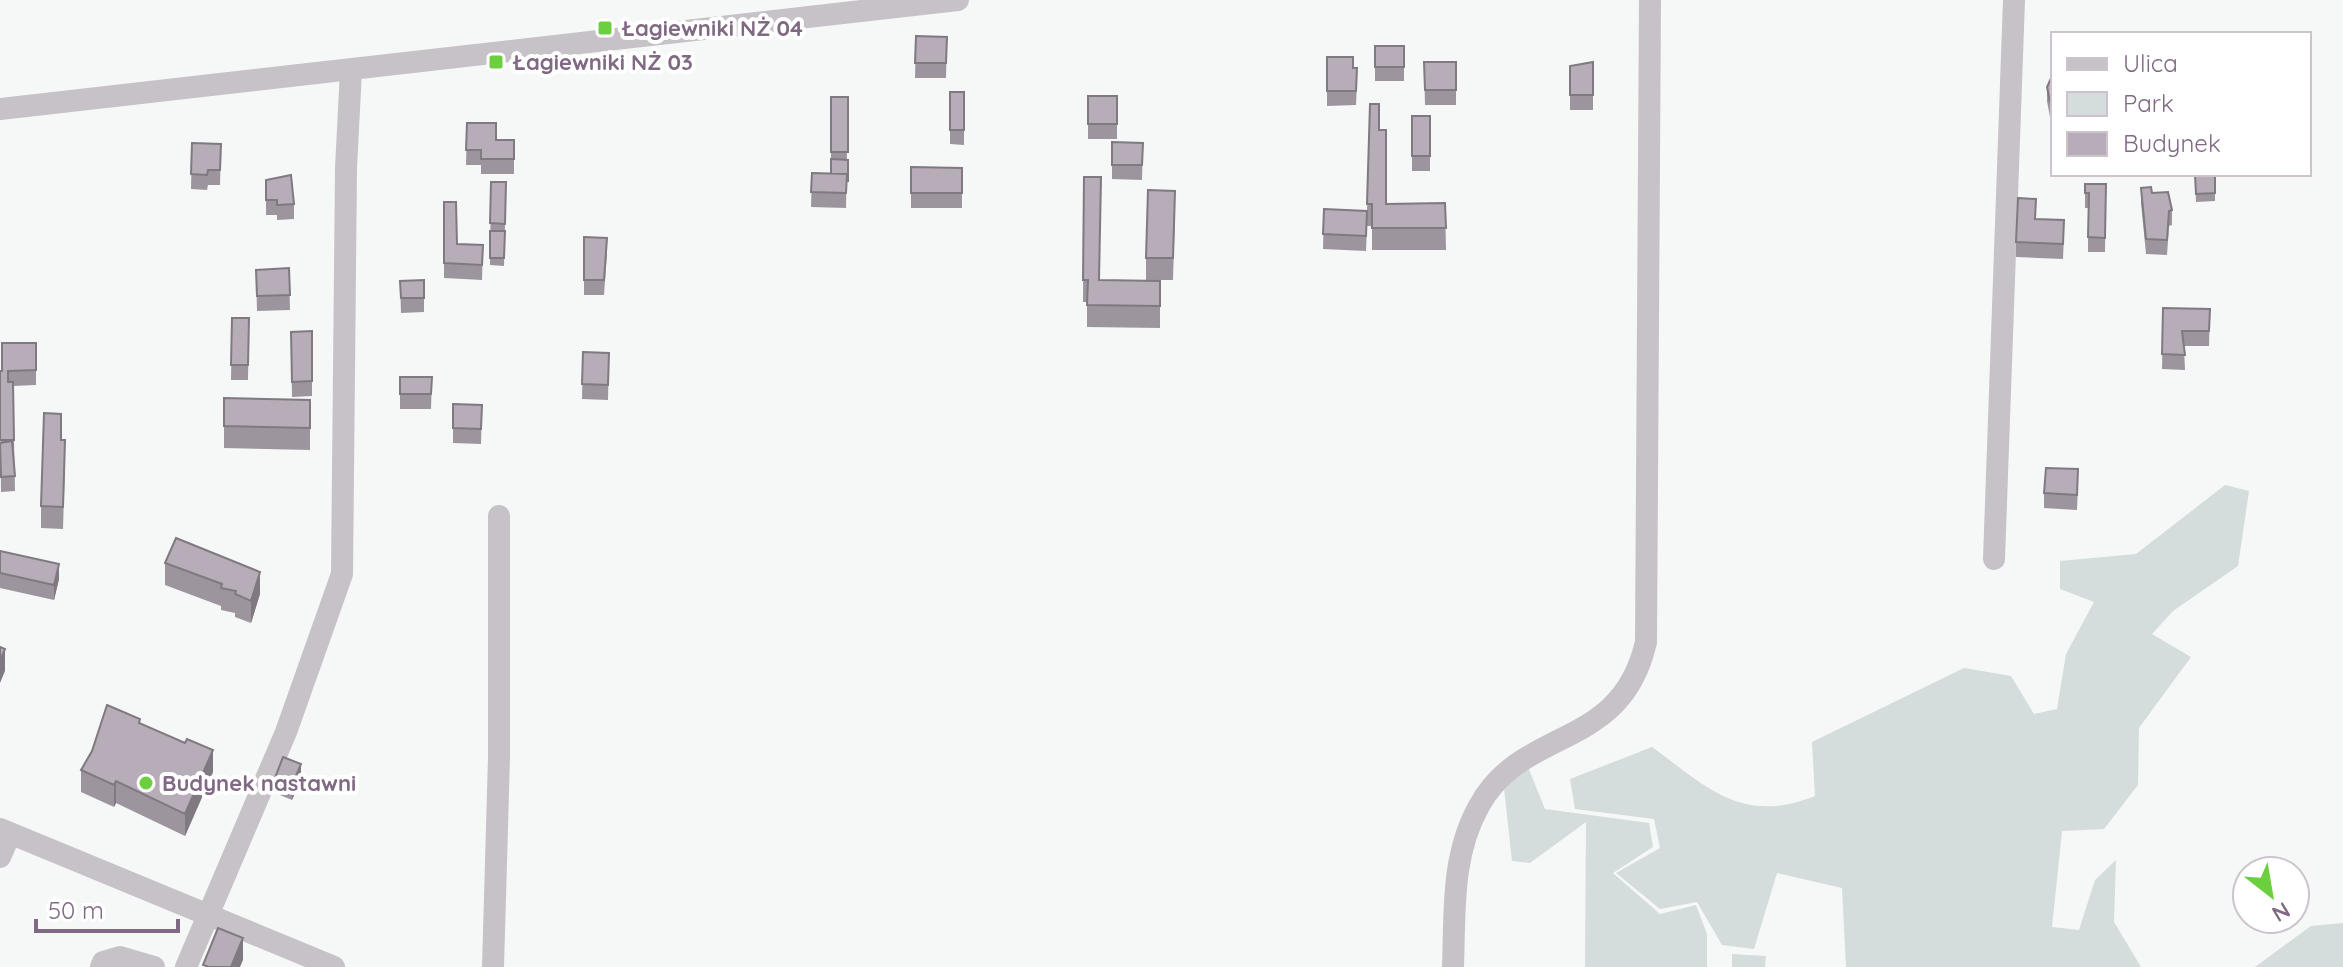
<svg xmlns="http://www.w3.org/2000/svg" width="2343" height="967" viewBox="0 0 2343 967" font-family="Quicksand,sans-serif">
	<style>
		.green { fill: #d5dcdc }
		.lines { fill: none; stroke-linecap: round; stroke-linejoin: round }
		.minor { stroke: #c7c1c8; stroke-width: 22 }
		.wall { fill: #9d959e }
		.shaded-wall { fill: #807981 }
		.building { fill: #b7adb8; stroke: #807981; stroke-width: 2 }
		.poi-dot { fill: #6ccf3e; stroke: #fff; stroke-width: 3 }
		.labels { text-anchor: middle; dominant-baseline: central; stroke-width: 8; stroke-linejoin: round; paint-order: stroke }
		.poi-label { font-size: 22px; font-weight: bold; fill: #806a83; stroke: #fff; text-anchor: start }
	</style>
	<rect width="100%" height="100%" fill="#f5f8f6"/>
	<path class="green" d="M2225 485 2249 491 2238 566 2173 611 2152 634 2191 657 2139 728 2138 785 2104 829 2062 831 2052 927 2079 930 2095 880 2116 860 2114 922 2141 967H1846L1842 888 1777 873 1754 949 1722 945 1697 902 1660 909 1616 873 1660 848 1654 819 1575 809 1570 779 1652 747C1708 788 1742 825 1815 796L1812 742 1964 668 2011 676 2034 714 2057 709 2066 654 2094 602 2060 589V561L2136 554Z
		M1528 767 1545 809 1649 823 1653 847 1613 873 1660 914 1696 905 1707 934V967H1585L1586 822 1530 863 1512 861 1503 779Z
		M2343 923V967H2255L2311 926Z
		M1732 954 1766 956 1765 967H1732Z"/>
	<g class="lines">
		<path class="minor" d="M0 109 958 0
			M1994 559 2014 0
			M0 829 334 967
			M0 857 10 834
			M101 967 103 962 120 957 154 967
			M186 967 286 732 342 574 346 168 351 70
			M493 967 499 757V516
			M1453 967C1455 912 1451 856 1479 806 1523 725 1621 752 1646 642L1650 0"/>
	</g>
	<path class="wall" d="M916 36 947 37 946 78H915Z
		M1375 46H1404V81H1375Z
		M1327 57 1353 68 1357 83 1356 105 1327 106Z
		M1424 62H1456V105H1425Z
		M1593 62V110H1570V66Z
		M2053 76V116L2050 117 2047 101V87Z
		M950 92H964V145L950 144Z
		M1088 96H1117V139H1088Z
		M831 97H848L846 208 811 207 812 173 831 174Z
		M1370 104 1379 130 1386 204 1445 203 1446 250H1372V226H1367L1366 251 1323 249 1324 209 1367 211Z
		M1412 116H1430V171H1412Z
		M467 123 496 140H514V174H481V165H466Z
		M1112 142 1143 143 1142 180 1112 179Z
		M192 143 221 144 220 185H208L207 190 191 189Z
		M911 167 962 168V208H911Z
		M2195 175H2215V201L2196 202Z
		M1084 177 1099 280 1160 281V328L1087 327V302H1083Z
		M266 180 294 204V219L277 220V215H266Z
		M491 182H506L504 266 490 265Z
		M2085 184H2106L2105 252H2088V208H2085Z
		M2141 188 2152 193 2172 210V225L2169 226 2167 255 2146 254 2141 203Z
		M444 202 457 244 483 245 482 280 444 278Z
		M1175 213 1173 280H1146V258Z
		M2036 219 2064 235 2063 259 2016 257V242Z
		M584 237 607 253 604 295H584Z
		M289 268 290 310 257 311 256 270Z
		M424 280V312L401 313 400 281Z
		M2163 308 2210 309 2209 346H2184L2185 370 2162 369Z
		M232 318H249L248 380H231Z
		M312 331V396L292 397 291 332Z
		M36 343V385L13 386 15 491 1 492 0 371H2Z
		M583 352 609 353 608 400 582 399Z
		M400 377H432L431 409H400Z
		M224 398 310 400V450L224 448Z
		M453 404 482 405 481 444 453 443Z
		M61 440 65 462 63 529 41 528V506Z
		M2078 484 2077 510 2044 508V493Z
		M0 551 59 579 54 600 0 588Z
		M165 563 260 594 251 623 235 617V613L221 610V606L165 585Z
		M140 724 213 772 185 836 116 803 114 807 81 792V770Z
		M275 778 301 779 292 800 275 793Z"/>
	<path class="shaded-wall" d="M59 564V579L54 600V585Z
		M260 572V594L251 623V601Z
		M5 649V671L0 683V661Z
		M213 750V772L185 836V814Z
		M301 764V779L292 800V785Z
		M116 781V803L114 807V785Z
		M243 938V960L240 967H231Z"/>
	<path class="building" d="M2155 32 2173 33V34H2155Z
		M916 36 947 37 946 63H915Z
		M1375 46H1404V67H1375Z
		M1327 57H1353V68H1357L1356 91H1327Z
		M1424 62H1456V90H1425Z
		M1593 62V95H1570V66Z
		M2052 76H2053V102H2050L2047 87Z
		M950 92H964V130H950Z
		M1088 96H1117V124H1088Z
		M831 97H848V152H831Z
		M1370 104H1379V130H1386V204L1445 203 1446 228H1372V204H1367Z
		M1412 116H1430V156H1412Z
		M467 123H496V140H514V159H481V150H466Z
		M1112 142 1143 143 1142 165H1112Z
		M192 143 221 144 220 170H208L207 175 191 174Z
		M831 159 848 160V182L847 174H831Z
		M911 167 962 168V193H911Z
		M812 173 847 174 846 193 811 192Z
		M291 175 294 204 277 205V200H266V180Z
		M2195 175H2215V193L2196 194Z
		M1084 177H1101L1099 280 1160 281V306L1087 305 1088 280H1083Z
		M491 182H506L505 224 490 223Z
		M2085 184H2106L2105 238 2088 237 2089 193H2085Z
		M2151 187 2152 193 2168 192 2172 210 2169 211 2167 240 2146 239 2141 188Z
		M1148 190 1175 191 1173 258H1146Z
		M2018 198 2036 199 2035 219 2064 220 2063 244 2016 242Z
		M444 202H456L457 244 483 245 482 265 444 263Z
		M1324 209 1367 211 1366 236 1323 234Z
		M490 231H505L504 258H490Z
		M584 237 607 238 604 280H584Z
		M289 268 290 295 257 296 256 270Z
		M424 280V298H401L400 281Z
		M2163 308 2210 309 2209 331H2182L2185 355 2162 354Z
		M232 318H249L248 365H231Z
		M312 331V381L292 382 291 332Z
		M2 343H36V370L8 371V382H13L14 440H0V371H2Z
		M583 352 609 353 608 385 582 384Z
		M400 377H432L431 394H400Z
		M224 398 310 400V428L224 426Z
		M453 404 482 405 481 429 453 428Z
		M44 413 61 414V440H65L63 507 41 506Z
		M12 441 15 476 1 477 0 443Z
		M2046 468 2078 469 2077 495 2044 493Z
		M176 538 260 572 251 601 235 594 236 591 221 588 222 584 165 563Z
		M0 551 59 564 54 585 0 573Z
		M0 647 5 649 0 661Z
		M107 705 140 719 139 723 185 743 187 739 213 750 185 814 116 781 114 785 81 770 92 751Z
		M283 757 301 764 292 785 275 778Z
		M218 928 243 938 231 967H209L203 965Z"/>
	<g class="poi-dot">
		<rect x="597" y="20" width="16" height="16" rx="4"/>
		<rect x="488" y="54" width="16" height="16" rx="4"/>
		<circle cx="146" cy="783" r="8"/>
	</g>
	<g class="labels">
		<g class="poi-label">
			<text x="621" y="28">Łagiewniki NŻ 04</text>
			<text x="512" y="62">Łagiewniki NŻ 03</text>
			<text x="162" y="783">Budynek nastawni</text>
		</g>
	</g>
	<rect x="2051" y="32" width="260" height="144" fill="#ffffff" stroke="#ccc3cd" stroke-width="2"/>
	<rect x="2067" y="58" width="40" height="12" fill="#c7c1c8" stroke="#ccc3cd" stroke-width="2"/>
	<text x="2123" y="72" font-size="24" fill="#806a83">Ulica</text>
	<rect x="2067" y="92" width="40" height="24" fill="#d5dcdc" stroke="#ccc3cd" stroke-width="2"/>
	<text x="2123" y="112" font-size="24" fill="#806a83">Park</text>
	<rect x="2067" y="132" width="40" height="24" fill="#b7adb8" stroke="#ccc3cd" stroke-width="2"/>
	<text x="2123" y="152" font-size="24" fill="#806a83">Budynek</text>
	<g transform="translate(2271 895) rotate(149)"><circle r="38" fill="#ffffff" stroke="#ccc3cd" stroke-width="2"/>
	<path d="M0-6L14 30L0 20L-14 30Z" fill="#6ccf3e"/>
	<text y="-12" font-size="22" font-weight="bold" text-anchor="middle" fill="#806a83">N</text>
	</g>
	<path d="M36 919v12h142v-12" fill="none" stroke="#806a83" stroke-width="4"/>
	<text x="48" y="919" font-size="24" fill="#806a83" stroke="#ffffff" stroke-width="6" paint-order="stroke">50 m</text>
</svg>
